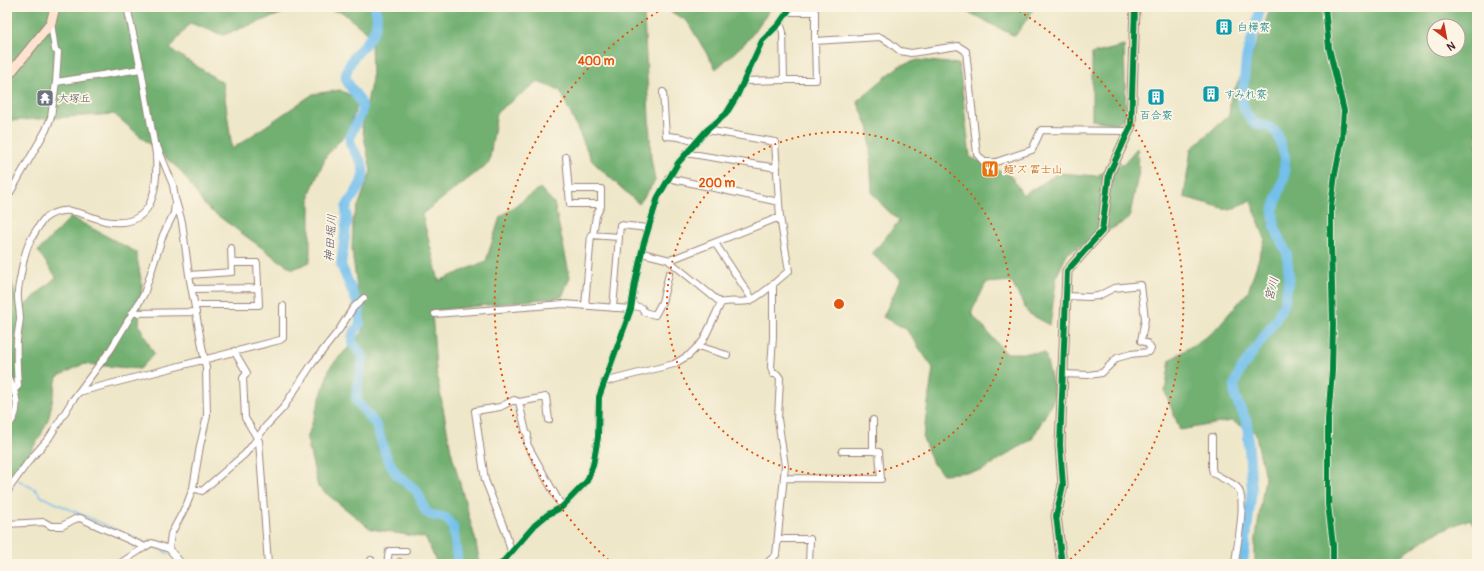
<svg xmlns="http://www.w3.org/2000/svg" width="1484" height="571" viewBox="0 0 1484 571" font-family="Pangolin,'Klee One',sans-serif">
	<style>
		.forest { fill: #72b072; stroke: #5e684e; fill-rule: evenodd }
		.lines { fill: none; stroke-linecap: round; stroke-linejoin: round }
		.stream { stroke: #73c0ed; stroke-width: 1.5 }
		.river { stroke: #73c0ed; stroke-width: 10 }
		.street-casing { stroke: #9c837a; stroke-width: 8 }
		.secondary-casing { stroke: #9c837a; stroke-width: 11 }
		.street { stroke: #fff; stroke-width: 6 }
		.secondary { stroke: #fde4d0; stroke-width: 9 }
		.cycleway-casing { stroke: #fcf5e5; stroke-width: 8 }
		.cycleway { stroke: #00873e; stroke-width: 6 }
		.ring { fill: none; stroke: #e0560e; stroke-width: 2; stroke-dasharray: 2 4 }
		.labels { text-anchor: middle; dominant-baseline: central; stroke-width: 3.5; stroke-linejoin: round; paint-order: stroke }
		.culture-label { font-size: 11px; fill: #0d838f; stroke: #fcf5e5; text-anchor: start }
		.worship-label { font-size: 11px; fill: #5b616d; stroke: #fcf5e5; text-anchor: start }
		.food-label { font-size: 11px; fill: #c56008; stroke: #fcf5e5; text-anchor: start }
		.water-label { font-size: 12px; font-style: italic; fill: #564f65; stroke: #fcf5e5 }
		.centre { fill: #e0560e; stroke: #fcf5e5; stroke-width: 2 }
		.ring-label { font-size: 12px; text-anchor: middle; font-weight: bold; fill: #e0560e; stroke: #fcf5e5; stroke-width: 3.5; stroke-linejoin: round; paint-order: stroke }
	</style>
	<rect width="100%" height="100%" fill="#fcf5e5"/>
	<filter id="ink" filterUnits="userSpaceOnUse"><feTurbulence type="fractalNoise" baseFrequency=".025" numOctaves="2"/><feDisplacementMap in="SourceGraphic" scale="8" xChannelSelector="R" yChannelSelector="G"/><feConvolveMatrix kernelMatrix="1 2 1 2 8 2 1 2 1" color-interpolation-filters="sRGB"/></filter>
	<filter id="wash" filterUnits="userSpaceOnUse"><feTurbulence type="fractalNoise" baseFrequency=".012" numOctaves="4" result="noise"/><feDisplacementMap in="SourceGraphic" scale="16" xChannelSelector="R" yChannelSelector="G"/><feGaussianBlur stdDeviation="0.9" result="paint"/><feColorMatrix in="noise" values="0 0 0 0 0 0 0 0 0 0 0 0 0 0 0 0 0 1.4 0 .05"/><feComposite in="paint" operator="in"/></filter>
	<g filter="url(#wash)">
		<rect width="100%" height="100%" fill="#efe7c9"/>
		<path class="forest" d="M7 7H285L286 12 223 35 190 23 170 49 223 83 232 149 313 94 340 90 359 100 348 131 326 156 310 193V262L293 269 277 259 206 207 180 170 114 114 7 121Z
			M307 7H659L644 16 651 158 655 181 639 204 592 161 560 90 537 82 497 112 489 163 422 214 439 281 486 261 500 217 540 188 554 203 570 277 562 297 432 311 436 370 451 451 475 538 480 564H437L426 538 371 529 318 487 307 439 330 367 363 332 352 250 353 220 371 171 362 127 372 79 371 36 342 12Z
			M663 7H772L748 40 716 69 687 21Z
			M957 7H1035L1015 36Z
			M1271 7H1477V530L1470 519 1435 533 1400 556 1354 564H1255V544L1265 477 1255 432 1231 421 1180 430 1165 392 1170 360 1212 333 1248 292 1265 239 1251 200 1230 210 1184 197 1191 149 1229 115 1231 96 1252 56ZM1434 26H1458V50H1434Z
			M1124 46 1126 117 1116 124 1092 120V54Z
			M918 60 958 64 960 72 970 157 1011 176 1023 195 1059 173 1096 176 1124 163 1137 148 1139 171 1129 219 1068 253 1057 275 1050 325 1028 313 1011 281 986 283 971 313 1006 353H1045L1055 395 1052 403 1032 439 981 471 943 474 933 464 923 438 933 368 906 329 883 317 901 279 872 254 899 221 883 206 872 192 869 129 857 101 899 66Z
			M71 217 136 252 142 285 139 325 154 354 140 369 83 364 57 377 49 417 41 435 7 489V267L20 310 56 277 38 251Z"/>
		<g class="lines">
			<path class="stream" d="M7 474 14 478
				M18 480 36 490 42 497 144 542
				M158 548 169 554
				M183 561 189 564"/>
			<path class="river" d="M375 7C385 39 352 47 346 74 344 85 360 95 362 106 364 114 352 128 350 137 348 151 366 158 363 176 360 190 351 197 346 208L347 220 341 265 359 307 360 323 352 337V342L363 357 356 395 357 401 376 425 387 458 397 475 417 491 426 512 432 515 446 518 453 527 458 564
				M1243 564 1252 490 1247 422 1235 397 1234 386 1240 371 1275 321 1284 304 1289 278 1287 254 1275 228 1273 211 1284 177 1285 157 1277 133 1270 127 1254 123 1246 113 1242 102 1246 59 1261 7"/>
		</g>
	</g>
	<g filter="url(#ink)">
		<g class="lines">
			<g class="street-casing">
				<path id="street" d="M1325 7 1329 48 1344 111 1342 139 1335 174 1331 206V245L1333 324 1332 371 1328 419V505L1333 545V564
					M788 12H815V41L880 37 889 42 900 51 911 53 958 46 966 51 977 154 984 162H996L1032 150 1041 130 1127 131
					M51 23 55 50 58 52 56 82
					M780 23 783 32 784 80H816L815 41
					M744 81 784 80
					M663 92 666 136C677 137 686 137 695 143
					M157 146 173 185 175 198 182 222 189 275 206 368 207 416 200 446 193 488 187 504 171 534 169 549
					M686 153 777 168
					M566 157 570 204H601
					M668 178 779 202
					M568 189H601V206L596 216 593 235
					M7 198 46 130 51 117 56 82 141 69
					M715 243 752 299
					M642 253 670 260 780 217
					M668 260 721 303
					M189 275 232 272 231 248
					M192 289 258 288
					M195 305H259L257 263H232
					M631 305 642 308 644 312 655 315 662 302 669 274
					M585 306 591 235 619 237
					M613 308 620 225 648 228
					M132 313 196 312
					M435 314 563 304 631 309
					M698 346 727 355
					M234 351 247 373 243 378 245 418 259 441 268 564
					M1062 374 1089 375 1102 373 1117 358 1131 354 1149 352 1151 349 1147 343 1141 341 1145 319 1141 285 1114 288 1098 296 1089 297 1066 296
					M7 376C16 390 23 413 7 426
					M604 382 674 364 689 355 703 341 721 303C730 300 739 303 749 301 760 298 779 278 789 271L780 217 775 142 707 130
					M14 390 18 386C17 371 16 355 17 340 18 333 19 326 20 319 20 310 17 301 18 292 18 286 20 280 21 274 24 255 27 244 37 229 39 226 42 221 44 219 65 202 84 216 105 221 153 230 158 191 156 154L141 69 127 7
					M79 392 280 340 283 338V306
					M519 402 526 432 528 435 527 444 562 507
					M1212 437V468L1213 473C1219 477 1233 483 1237 487 1248 498 1236 548 1235 564
					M842 451H873
					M784 478 881 479 879 452 873 451V420
					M193 488 202 491 245 454 253 444 266 426 283 408 312 364 339 330 353 308 364 298
					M7 494 10 487 28 462 49 438 72 401 111 349 144 294 163 235 174 213 175 202
					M7 524 44 522 51 526H62L75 519 80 518 145 547 152 543 169 549 182 564
					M778 539H810L809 564
					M511 552 506 533 485 480 475 411 500 407 514 400 519 402 546 397 549 420
					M119 564 145 547
					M370 564 371 560
					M387 564 389 551H406
					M399 564 400 562
					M428 564V562
					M501 564 535 525 547 515 562 507 587 481 593 465 598 437 599 397 631 309 635 283 643 246 658 197 678 163 707 130 726 114 737 96 762 41 779 24 791 7
					M769 564V561L776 555 785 466 778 419 780 378 777 374H773L771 367 773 337V285"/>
			</g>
			<g class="secondary-casing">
				<path id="secondary" d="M7 77 51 23 55 7
					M1062 564 1056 516 1063 485 1060 445 1067 271 1102 231 1109 174 1131 126 1135 7"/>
			</g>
			<use href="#street" class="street"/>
			<use href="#secondary" class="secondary"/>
			<g class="cycleway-casing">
				<path id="cycleway" d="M1325 7 1329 48 1344 111 1342 139 1335 174 1331 206V245L1333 324 1332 371 1328 419V505L1333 545V564
					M501 564 535 525 547 515 562 507 587 481 593 465 598 437 599 397 631 309 635 283 643 246 658 197 678 163 707 130 726 114 737 96 762 41 779 24 791 7
					M1062 564 1056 516 1063 485 1060 445 1067 271 1102 231 1109 174 1131 126 1135 7"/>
			</g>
			<use href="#cycleway" class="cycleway"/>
		</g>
	</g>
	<g class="ring">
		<circle cx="839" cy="304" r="172"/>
		<path d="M613 564A344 344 0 0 1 664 8M1014 8A344 344 0 0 1 1065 564"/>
	</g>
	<defs>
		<g id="building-square" transform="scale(0.9)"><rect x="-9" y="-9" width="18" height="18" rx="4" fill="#0f9aa8" stroke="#fcf5e5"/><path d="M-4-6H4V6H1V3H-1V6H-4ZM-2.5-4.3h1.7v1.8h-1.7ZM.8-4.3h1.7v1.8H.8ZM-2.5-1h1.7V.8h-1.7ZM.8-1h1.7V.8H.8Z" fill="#fff"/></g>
		<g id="temple-square" transform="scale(0.9)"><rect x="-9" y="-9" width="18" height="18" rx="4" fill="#6b7280" stroke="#fcf5e5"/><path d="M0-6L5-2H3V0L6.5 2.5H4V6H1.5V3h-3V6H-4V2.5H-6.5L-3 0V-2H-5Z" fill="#fff"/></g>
		<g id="restaurant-square" transform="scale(0.9)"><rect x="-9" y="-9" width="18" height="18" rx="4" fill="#e8710a" stroke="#fcf5e5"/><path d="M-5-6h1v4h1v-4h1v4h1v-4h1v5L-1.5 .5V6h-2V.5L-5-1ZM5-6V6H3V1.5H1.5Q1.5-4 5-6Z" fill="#fff"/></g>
	</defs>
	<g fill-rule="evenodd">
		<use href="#building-square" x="1224" y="27"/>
		<use href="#building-square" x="1211" y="94"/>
		<use href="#building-square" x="1156" y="97"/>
		<use href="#temple-square" x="45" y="98"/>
		<use href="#restaurant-square" x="990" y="169"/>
	</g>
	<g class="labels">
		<g class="culture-label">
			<text x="1237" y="27">白樺寮</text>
			<text x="1224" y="94">すみれ寮</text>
			<text x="1156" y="115" text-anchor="middle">百合寮</text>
		</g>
		<g class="worship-label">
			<text x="58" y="98">大塚丘</text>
		</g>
		<g class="food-label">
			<text x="1003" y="169">麺'ズ 冨士山</text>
		</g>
		<g class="water-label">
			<text transform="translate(331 238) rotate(-86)">神田堀川</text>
			<text transform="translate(1272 289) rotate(-76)">宮川</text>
		</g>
	</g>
	<circle cx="839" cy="304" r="6" class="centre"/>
	<g class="ring-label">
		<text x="596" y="65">400 m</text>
		<text x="717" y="187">200 m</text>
	</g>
	<rect width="1484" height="571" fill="none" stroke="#fcf5e5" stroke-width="24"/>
	<g transform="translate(1446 38) rotate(148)"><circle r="19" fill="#fcf5e5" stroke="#b59f9b"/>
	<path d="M0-3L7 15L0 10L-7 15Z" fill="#c8321e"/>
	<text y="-6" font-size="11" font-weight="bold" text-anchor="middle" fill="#4a1f2b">N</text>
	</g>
</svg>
